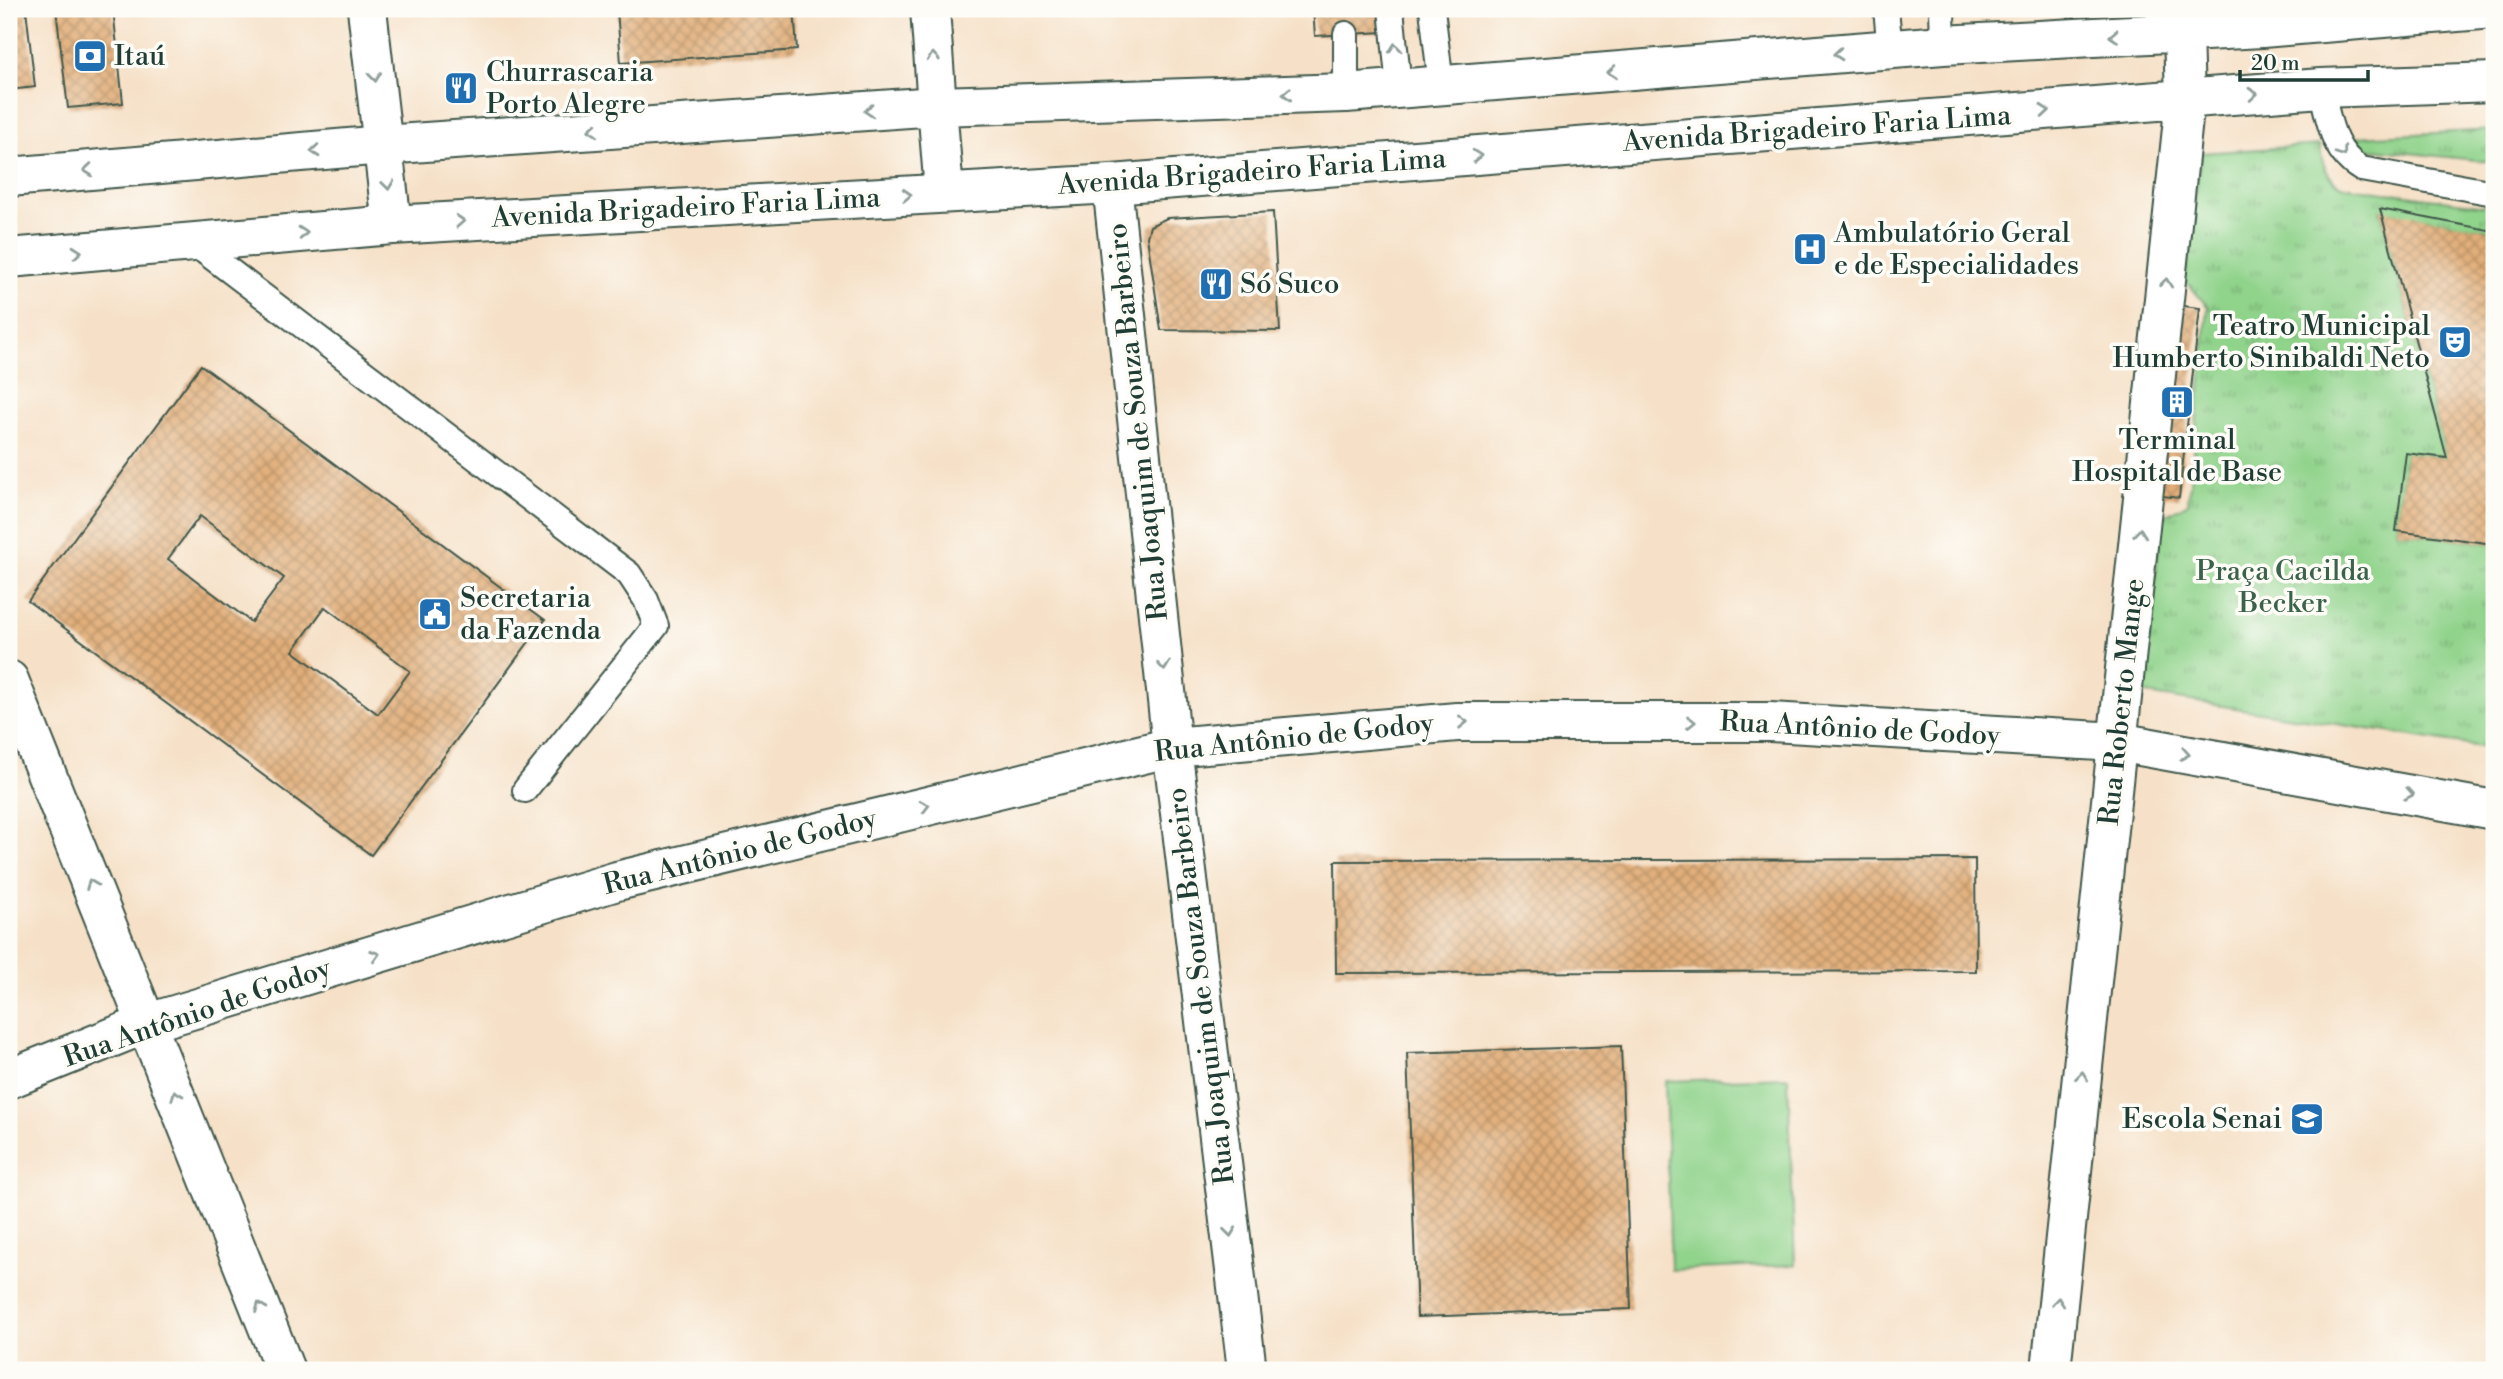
<svg xmlns="http://www.w3.org/2000/svg" width="2503" height="1379" viewBox="0 0 2503 1379" font-family="'Libre Bodoni',serif">
	<style>
		.park { fill: url(#park-tufts); stroke: #588860; stroke-width: 2 }
		.pitch { fill: #90d38b; stroke: #588860; stroke-width: 2 }
		.building { fill: url(#building-cross-hatch); fill-rule: evenodd }
		.lines { fill: none; stroke-linecap: round; stroke-linejoin: round }
		.lane-casing { stroke: #3f564a; stroke-width: 28 }
		.street-casing { stroke: #3f564a; stroke-width: 42 }
		.secondary-casing { stroke: #3f564a; stroke-width: 42 }
		.lane { stroke: #fff; stroke-width: 24 }
		.street { stroke: #fff; stroke-width: 38 }
		.secondary { stroke: #fff; stroke-width: 38 }
		.oneway { stroke: #8f9e9a }
		.labels { text-anchor: middle; dominant-baseline: central; stroke-width: 7; stroke-linejoin: round; paint-order: stroke }
		.poi-label { font-size: 28px; fill: #1f3d34; stroke: #fdfcf7; text-anchor: start }
		.street-label { font-size: 28px; fill: #1f3d34; stroke: #fdfcf7 }
		.park-label { font-size: 28px; fill: #3b624a; stroke: #fdfcf7 }
	</style>
	<defs>
		<pattern id="park-tufts" width="24" height="20" patternUnits="userSpaceOnUse" patternTransform="scale(1.75)"><rect width="24" height="20" fill="#90d38b"/><path d="M3 7l-1-3M5 7V3M7 7l1-3M15 17l-1-3M17 17v-4M19 17l1-3" fill="none" stroke="#75ac72"/></pattern>
		<pattern id="building-cross-hatch" width="8" height="8" patternUnits="userSpaceOnUse" patternTransform="scale(1.75)"><rect width="8" height="8" fill="#e2af7a"/><path d="M0 0l8 8M0 8l8-8" fill="none" stroke="#b79065"/></pattern>
	</defs>
	<rect width="100%" height="100%" fill="#fdfcf7"/>
	<filter id="ink" filterUnits="userSpaceOnUse"><feTurbulence type="fractalNoise" baseFrequency=".0143" numOctaves="2"/><feDisplacementMap in="SourceGraphic" scale="14" xChannelSelector="R" yChannelSelector="G"/><feConvolveMatrix kernelMatrix="1 2 1 2 8 2 1 2 1" color-interpolation-filters="sRGB"/></filter>
	<filter id="wash" filterUnits="userSpaceOnUse"><feTurbulence type="fractalNoise" baseFrequency=".00686" numOctaves="4" result="noise"/><feDisplacementMap in="SourceGraphic" scale="28" xChannelSelector="R" yChannelSelector="G"/><feGaussianBlur stdDeviation="1.57" result="paint"/><feColorMatrix in="noise" values="0 0 0 0 0 0 0 0 0 0 0 0 0 0 0 0 0 1.4 0 .05"/><feComposite in="paint" operator="in"/></filter>
	<g filter="url(#wash)">
		<rect width="100%" height="100%" fill="#f6e1c8"/>
		<path class="park" d="M2494 130V162L2362 148 2356 137Z
			M2320 145C2321 162 2326 178 2342 186L2494 207V231L2380 210 2447 458 2406 453 2396 531 2494 544V749L2140 693 2163 517 2188 503 2208 307 2185 280 2201 153Z"/>
		<path class="pitch" d="M1788 1077 1795 1265 1671 1270 1665 1081Z"/>
		<g id="blocks">
			<path class="building" d="M9 9H26L35 87 9 90Z
				M56 9H113L123 103 68 108Z
				M617 9H794L797 50 621 63Z
				M1313 9H1383L1384 32 1315 36Z
				M2380 209 2494 231V544L2396 531 2406 453 2447 458Z
				M1273 212 1280 331 1161 330 1147 237 1150 226 1167 218Z
				M2175 305 2200 308 2179 498 2154 495Z
				M201 365 545 620 371 855 28 601ZM200 516 284 578 251 622 168 559ZM325 607 410 671 378 714 293 651Z
				M1975 859 1976 971 1336 973 1335 861Z
				M1621 1046 1631 1309 1417 1317 1407 1053Z"/>
		</g>
	</g>
	<g filter="url(#ink)">
		<use href="#blocks" fill-opacity="0" stroke="#3f564a" stroke-width="2"/>
		<g class="lines">
			<g class="lane-casing">
				<path id="lane" d="M1391 9 1399 87
					M1432 9 1441 85
					M1886 9 1890 50
					M1942 9 1943 45
					M2321 88C2329 120 2332 152 2361 169L2494 193
					M1346 93V34
					M192 242 629 574 646 600 656 626 525 790"/>
			</g>
			<g class="street-casing">
				<path id="street" d="M367 9 392 225
					M930 9 937 106
					M1112 184 1172 747 1247 1370
					M9 680 285 1370
					M9 1079 148 1023 617 881 1172 747 1457 722H1770L2118 742 2494 810"/>
			</g>
			<g class="secondary-casing">
				<path id="secondary" d="M937 106 944 192
					M9 177 383 145 937 106 1346 93 1943 45 2262 28 2494 9
					M9 258 392 225 1112 184 2321 88 2494 82
					M2051 1370 2185 100 2183 32"/>
			</g>
			<use href="#lane" class="lane"/>
			<use href="#street" class="street"/>
			<use href="#secondary" class="secondary"/>
		</g>
		<defs><path id="oneway-chevron" d="M-2-3.5L2.5 0L-2 3.5" fill="none" stroke-width="1.6" stroke-linecap="round" stroke-linejoin="round" transform="scale(1.75)"/></defs>
		<g class="oneway">
			<use href="#oneway-chevron" transform="translate(2114 36) rotate(177)"/>
			<use href="#oneway-chevron" transform="translate(1395 48) rotate(-96)"/>
			<use href="#oneway-chevron" transform="translate(1838 54) rotate(175)"/>
			<use href="#oneway-chevron" transform="translate(933 57) rotate(-94)"/>
			<use href="#oneway-chevron" transform="translate(1612 72) rotate(175)"/>
			<use href="#oneway-chevron" transform="translate(375 77) rotate(83)"/>
			<use href="#oneway-chevron" transform="translate(1287 94) rotate(178)"/>
			<use href="#oneway-chevron" transform="translate(2253 94) rotate(-5)"/>
			<use href="#oneway-chevron" transform="translate(869 111) rotate(176)"/>
			<use href="#oneway-chevron" transform="translate(2045 111) rotate(-5)"/>
			<use href="#oneway-chevron" transform="translate(593 130) rotate(176)"/>
			<use href="#oneway-chevron" transform="translate(315 151) rotate(175)"/>
			<use href="#oneway-chevron" transform="translate(2342 152) rotate(54)"/>
			<use href="#oneway-chevron" transform="translate(1477 156) rotate(-4)"/>
			<use href="#oneway-chevron" transform="translate(88 170) rotate(175)"/>
			<use href="#oneway-chevron" transform="translate(388 185) rotate(83)"/>
			<use href="#oneway-chevron" transform="translate(907 195) rotate(-3)"/>
			<use href="#oneway-chevron" transform="translate(460 221) rotate(-3)"/>
			<use href="#oneway-chevron" transform="translate(303 233) rotate(-5)"/>
			<use href="#oneway-chevron" transform="translate(77 252) rotate(-5)"/>
			<use href="#oneway-chevron" transform="translate(2166 283) rotate(-84)"/>
			<use href="#oneway-chevron" transform="translate(2140 533) rotate(-84)"/>
			<use href="#oneway-chevron" transform="translate(1164 666) rotate(84)"/>
			<use href="#oneway-chevron" transform="translate(1463 722) rotate(-1)"/>
			<use href="#oneway-chevron" transform="translate(1691 722)"/>
			<use href="#oneway-chevron" transform="translate(2185 754) rotate(10)"/>
			<use href="#oneway-chevron" transform="translate(2409 794) rotate(10)"/>
			<use href="#oneway-chevron" transform="translate(925 806) rotate(-14)"/>
			<use href="#oneway-chevron" transform="translate(91 884) rotate(-112)"/>
			<use href="#oneway-chevron" transform="translate(375 955) rotate(-17)"/>
			<use href="#oneway-chevron" transform="translate(2082 1076) rotate(-84)"/>
			<use href="#oneway-chevron" transform="translate(176 1095) rotate(-112)"/>
			<use href="#oneway-chevron" transform="translate(1230 1232) rotate(83)"/>
			<use href="#oneway-chevron" transform="translate(2058 1302) rotate(-84)"/>
			<use href="#oneway-chevron" transform="translate(260 1307) rotate(-112)"/>
		</g>
	</g>
	<defs>
		<g id="bank-square" transform="scale(1.75)"><rect x="-9" y="-9" width="18" height="18" rx="4" fill="#1f6fb2" stroke="#fdfcf7"/><path d="M-6-4H6V4H-6ZM0-2.3a2.3 2.3 0 1 0 0 4.6a2.3 2.3 0 1 0 0-4.6Z" fill="#fff"/></g>
		<g id="restaurant-square" transform="scale(1.75)"><rect x="-9" y="-9" width="18" height="18" rx="4" fill="#1f6fb2" stroke="#fdfcf7"/><path d="M-5-6h1v4h1v-4h1v4h1v-4h1v5L-1.5 .5V6h-2V.5L-5-1ZM5-6V6H3V1.5H1.5Q1.5-4 5-6Z" fill="#fff"/></g>
		<g id="hospital-square" transform="scale(1.75)"><rect x="-9" y="-9" width="18" height="18" rx="4" fill="#1f6fb2" stroke="#fdfcf7"/><path d="M-5-5h3v3.5h4V-5h3V5h-3V1.5h-4V5h-3Z" fill="#fff"/></g>
		<g id="theatre-square" transform="scale(1.75)"><rect x="-9" y="-9" width="18" height="18" rx="4" fill="#1f6fb2" stroke="#fdfcf7"/><path d="M-5-5.5Q0-4 5-5.5V0Q5 5 0 6Q-5 5-5 0ZM-3.3-2.5H-1v1.5H-3.3ZM1-2.5H3.3v1.5H1ZM-2.8 1Q0 5.5 2.8 1Z" fill="#fff"/></g>
		<g id="building-square" transform="scale(1.75)"><rect x="-9" y="-9" width="18" height="18" rx="4" fill="#1f6fb2" stroke="#fdfcf7"/><path d="M-4-6H4V6H1V3H-1V6H-4ZM-2.5-4.3h1.7v1.8h-1.7ZM.8-4.3h1.7v1.8H.8ZM-2.5-1h1.7V.8h-1.7ZM.8-1h1.7V.8H.8Z" fill="#fff"/></g>
		<g id="civic-square" transform="scale(1.75)"><rect x="-9" y="-9" width="18" height="18" rx="4" fill="#1f6fb2" stroke="#fdfcf7"/><path d="M-.6-6.5H3V-4.5H.6V-3L4-1V1h2V6H-6V1h2V-1L-.6-3ZM-1.2 2.5V6h2.4V2.5Z" fill="#fff"/></g>
		<g id="university-square" transform="scale(1.75)"><rect x="-9" y="-9" width="18" height="18" rx="4" fill="#1f6fb2" stroke="#fdfcf7"/><path d="M0-5L7-2L0 1L-7-2ZM-4 1L0 2.5L4 1V4Q0 6-4 4Z" fill="#fff"/></g>
	</defs>
	<g fill-rule="evenodd">
		<use href="#bank-square" x="90" y="56"/>
		<use href="#restaurant-square" x="461" y="88"/>
		<use href="#hospital-square" x="1810" y="249"/>
		<use href="#restaurant-square" x="1216" y="284"/>
		<use href="#theatre-square" x="2455" y="342"/>
		<use href="#building-square" x="2177" y="402"/>
		<use href="#civic-square" x="435" y="614"/>
		<use href="#university-square" x="2307" y="1119"/>
	</g>
	<g class="labels">
		<g class="poi-label">
			<text x="114" y="56">Itaú</text>
			<text x="486" y="72">Churrascaria<tspan x="486" dy="32">Porto Alegre</tspan></text>
			<text x="1834" y="233">Ambulatório Geral<tspan x="1834" dy="32">e de Especialidades</tspan></text>
			<text x="1240" y="284">Só Suco</text>
			<text x="2430" y="326" text-anchor="end">Teatro Municipal<tspan x="2430" dy="32">Humberto Sinibaldi Neto</tspan></text>
			<text x="2177" y="440" text-anchor="middle">Terminal<tspan x="2177" dy="32">Hospital de Base</tspan></text>
			<text x="460" y="598">Secretaria<tspan x="460" dy="32">da Fazenda</tspan></text>
			<text x="2282" y="1119" text-anchor="end">Escola Senai</text>
		</g>
		<g class="street-label">
			<text transform="translate(1817 129) rotate(-4)">Avenida Brigadeiro Faria Lima</text>
			<text transform="translate(1252 172) rotate(-4)">Avenida Brigadeiro Faria Lima</text>
			<text transform="translate(686 208) rotate(-3)">Avenida Brigadeiro Faria Lima</text>
			<text transform="translate(1138 422) rotate(-96)">Rua Joaquim de Souza Barbeiro</text>
			<text transform="translate(2122 702) rotate(-84)">Rua Roberto Mange</text>
			<text transform="translate(1860 729) rotate(3)">Rua Antônio de Godoy</text>
			<text transform="translate(1294 738) rotate(-6)">Rua Antônio de Godoy</text>
			<text transform="translate(740 852) rotate(-14)">Rua Antônio de Godoy</text>
			<text transform="translate(1201 986) rotate(-97)">Rua Joaquim de Souza Barbeiro</text>
			<text transform="translate(197 1013) rotate(-19)">Rua Antônio de Godoy</text>
		</g>
		<g class="park-label">
			<text x="2283" y="571">Praça Cacilda<tspan x="2283" dy="32">Becker</tspan></text>
		</g>
	</g>
	<rect width="2503" height="1379" fill="none" stroke="#fdfcf7" stroke-width="35"/>
	<path d="M2240 70v10h128v-10" fill="none" stroke="#1f3d34" stroke-width="3.5"/>
	<text x="2251" y="70" font-size="21" fill="#1f3d34" stroke="#fdfcf7" stroke-width="5" paint-order="stroke">20 m</text>
</svg>
